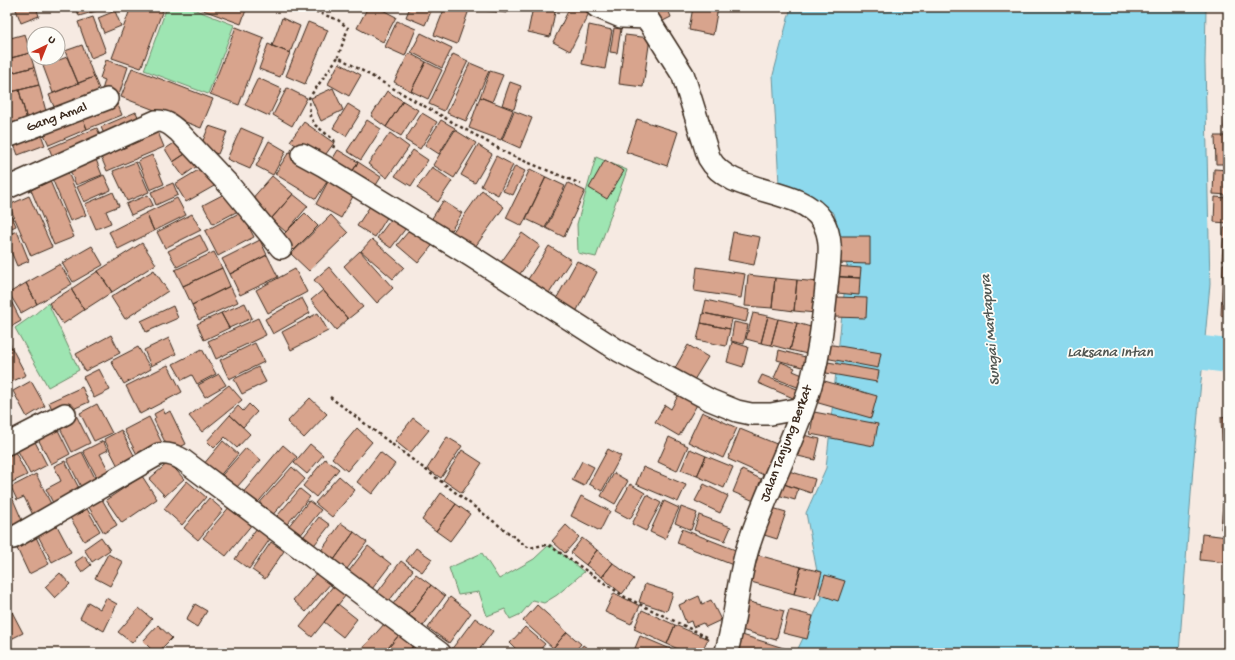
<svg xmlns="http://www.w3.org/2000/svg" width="1235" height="660" viewBox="0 0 1235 660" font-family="'Gochi Hand',sans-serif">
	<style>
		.green { fill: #9ee5b2; stroke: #6c8868 }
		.water { fill: #8dd9ed; stroke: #6c939a }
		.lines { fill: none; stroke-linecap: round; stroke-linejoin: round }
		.river { stroke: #8dd9ed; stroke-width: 34 }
		.building { fill: #d8a48d; stroke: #3b2a1e }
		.minor-casing { stroke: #3b2a1e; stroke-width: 24 }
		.tertiary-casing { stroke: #3b2a1e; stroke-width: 25 }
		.path { stroke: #3b2a1e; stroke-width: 2.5; stroke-dasharray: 3 3; stroke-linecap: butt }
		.minor { stroke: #fdfcf7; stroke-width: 21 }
		.tertiary { stroke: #fdfcf7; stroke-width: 22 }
		.labels { text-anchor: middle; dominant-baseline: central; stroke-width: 3.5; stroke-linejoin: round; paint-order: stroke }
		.street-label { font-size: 14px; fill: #3b2a1e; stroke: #fdfcf7 }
		.water-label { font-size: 15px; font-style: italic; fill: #505652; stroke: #fdfcf7 }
	</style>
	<rect width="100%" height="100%" fill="#f6eae2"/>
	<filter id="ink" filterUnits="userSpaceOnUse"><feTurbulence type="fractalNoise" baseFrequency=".025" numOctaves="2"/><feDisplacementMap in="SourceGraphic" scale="8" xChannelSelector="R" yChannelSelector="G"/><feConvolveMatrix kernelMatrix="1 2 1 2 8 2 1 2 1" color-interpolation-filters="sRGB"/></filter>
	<g filter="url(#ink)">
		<path class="green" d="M167 7H188L234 25 208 94 144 70Z
			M596 157 627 170 596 257 578 253 577 224Z
			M48 303 79 370 48 387 15 328 35 314Z
			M550 544 584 572 557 595 544 603 533 600 521 614 510 619 505 609 487 616 479 592 458 595 449 568 482 553 499 579 534 559Z"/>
		<path class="water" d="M791 7H1206L1205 63 1210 284 1193 468 1179 653H796L822 598 806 513 826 468 847 266 834 213 779 184 773 75Z"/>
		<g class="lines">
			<path class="river" d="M1157 353H1204L1228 356"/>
		</g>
		<path class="building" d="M15 7H36L39 16 21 23Z
			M76 7H95L96 11 79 16Z
			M131 7H164L141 68 112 58Z
			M195 7H247L241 24Z
			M368 7H377L396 17 383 42 357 28Z
			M410 7H433L425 25 406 17Z
			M445 7H470L457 44 434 35Z
			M482 7H508L507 13 482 10Z
			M533 7H556L550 37 528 32Z
			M570 7H583L590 11 570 51 553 42Z
			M661 7H667L671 17 659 23 653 11Z
			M693 7H718L713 35 689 30Z
			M115 11 121 26 104 33 98 18Z
			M93 17 106 52 91 58 78 22Z
			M282 18 300 26 290 53 272 46Z
			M397 21 416 29 405 56 385 47Z
			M308 22 328 30 305 84 286 76Z
			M589 25 612 30 605 69 582 64Z
			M236 27 264 38 239 105 210 94Z
			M614 28 621 29 617 53 610 52Z
			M421 33 452 48 442 68 411 52Z
			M25 34 30 53 7 59V39Z
			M625 35 650 38 643 87 619 84Z
			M268 44 290 53 280 77 259 69Z
			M82 45 94 77 78 83 65 51Z
			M30 53 34 67 7 74V59Z
			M409 53 426 62 411 91 394 82Z
			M453 54 468 61 444 111 429 104Z
			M67 57 78 83 53 93 43 66Z
			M106 60 128 67 119 95 102 90 105 80 100 78Z
			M426 62 442 70 428 99 411 91Z
			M339 63 361 75 349 96 328 84Z
			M470 63 489 71 466 121 447 113Z
			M34 67 39 85 7 93V74Z
			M132 68 213 99 201 128 121 97Z
			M490 71 503 75 492 102 480 97Z
			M94 77 103 98 58 116 49 95Z
			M258 78 282 89 269 116 245 105Z
			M510 82 521 86 514 109 502 105Z
			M39 85 47 115 27 120 19 90Z
			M287 88 307 98 292 126 273 115Z
			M333 88 343 110 321 121 311 98Z
			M19 90 27 120 10 125 7 115V93Z
			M387 91 403 101 386 127 371 116Z
			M480 97 513 110 501 140 469 128Z
			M1226 97 1228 98V128H1224Z
			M116 100 122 115 87 129 81 114Z
			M403 101 418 110 401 136 386 127Z
			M348 104 361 112 346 136 333 128Z
			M514 111 532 118 520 148 502 140Z
			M136 112 141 124 106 139 101 127Z
			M422 113 437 122 420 149 405 140Z
			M81 114 87 129 49 145 42 130Z
			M637 119 678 132 667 166 626 152Z
			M367 120 381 129 361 160 347 151Z
			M441 120 455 128 439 154 425 145Z
			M304 122 334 143 320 162 290 141Z
			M155 125 164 147 107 171 98 150Z
			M209 126 227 132 218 154 200 148Z
			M97 128 103 143 55 163 49 148Z
			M241 128 264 138 250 169 227 159Z
			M39 129 45 145 18 155 12 139Z
			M455 130 476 143 454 178 433 165Z
			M390 133 409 147 387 178 368 164Z
			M1215 136H1228V164H1216Z
			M179 140 188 152 173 162 165 149Z
			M269 141 286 151 273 175 256 166Z
			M478 145 492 154 475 183 461 175Z
			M191 150 200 164 183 176 173 162Z
			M338 150 358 162 350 176 330 163Z
			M413 150 428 160 411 186 395 176Z
			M289 152 330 177 316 199 275 174Z
			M152 155 164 184 150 190 138 161Z
			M496 156 513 165 498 195 481 186Z
			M95 157 102 175 76 185 69 168Z
			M605 160 624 171 607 199 589 188Z
			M136 162 149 192 127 201 113 171Z
			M358 162 381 177 373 190 350 176Z
			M205 166 216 185 186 202 175 184Z
			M515 166 525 171 513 195 503 191Z
			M432 167 452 181 438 202 417 188Z
			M530 169 546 177 522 226 506 218Z
			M1214 169 1228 170V195L1213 194Z
			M67 170 86 215 70 221 51 176Z
			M104 175 111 190 84 202 77 187Z
			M272 176 293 194 271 219 250 201Z
			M331 176 356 191 341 218 316 204Z
			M546 177 565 186 545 228 526 219Z
			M50 181 74 237 54 245 31 190Z
			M173 183 178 195 156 205 151 192Z
			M568 183 585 191 564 237 546 228Z
			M482 190 504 207 472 251 450 236Z
			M113 192 119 206 106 211 111 223 96 229 85 204Z
			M228 192 238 211 213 224 203 205Z
			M293 194 308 206 286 232 271 219Z
			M148 195 153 205 131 215 126 204Z
			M29 196 52 247 31 256 9 205Z
			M1215 197 1228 198V223L1214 222Z
			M177 198 186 215 154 231 146 213Z
			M374 200 391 211 375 237 357 226Z
			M443 201 462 213 448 235 429 223Z
			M7 205 16 226 7 230Z
			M241 212 254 237 218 256 205 231Z
			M146 213 154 231 118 249 109 232Z
			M305 213 318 226 294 250 281 237Z
			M192 214 201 230 165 248 157 232Z
			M331 215 348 233 309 271 291 254Z
			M392 218 406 228 391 248 377 238Z
			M414 225 435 242 418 263 397 245Z
			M1224 228H1228V260H1222Z
			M17 231 29 261 17 266 7 242V235Z
			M733 232 760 237 754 265 728 260Z
			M522 233 540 246 517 278 499 265Z
			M200 235 208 251 177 267 168 251Z
			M838 236H870V264L837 263Z
			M372 239 404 267 393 279 361 251Z
			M260 240 267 255 230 274 222 259Z
			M142 243 156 264 112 292 98 271Z
			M92 246 103 265 73 282 62 263Z
			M549 246 571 260 546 298 525 284Z
			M360 251 393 288 377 303 344 266Z
			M214 252 222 268 183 286 175 270Z
			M267 255 278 277 240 295 230 274Z
			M577 261 597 272 576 312 555 301Z
			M60 264 72 284 37 304 26 283Z
			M1223 264H1228V316H1221Z
			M835 266 861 268 860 278 835 276Z
			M329 267 363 307 348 319 314 280Z
			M697 267 745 274 741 298 694 291Z
			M222 268 230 286 192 305 183 286Z
			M295 269 307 292 268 313 256 290Z
			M154 270 168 291 125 319 111 297Z
			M98 271 112 292 84 310 71 289Z
			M748 275 775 278 772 308 745 306Z
			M838 277 860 278 859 295 837 293Z
			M775 278 797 280 794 311 772 308Z
			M797 280 819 282 816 313 794 311Z
			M26 283 37 304 21 313 9 293Z
			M230 286 238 302 199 320 192 305Z
			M71 289 84 310 63 324 49 303Z
			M323 290 348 319 336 330 311 300Z
			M8 295 21 321 7 329V296Z
			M835 297 867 298 866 318 834 317Z
			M302 298 310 313 273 334 265 319Z
			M706 300 749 310 746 322 703 313Z
			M245 303 252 318 229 328 221 313Z
			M173 306 178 318 146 332 141 321Z
			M221 313 229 328 204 340 197 324Z
			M318 313 328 331 291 350 282 332Z
			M703 313 732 319 730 329 701 323Z
			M753 313 768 316 761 343 746 339Z
			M768 316 778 319 771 345 761 343Z
			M258 318 266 335 216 359 208 341Z
			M778 319 797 323 790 350 771 345Z
			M734 322 748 325 744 344 731 341Z
			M701 323 730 329 726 346 697 340Z
			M797 323 814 328 807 354 790 350Z
			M111 335 120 353 85 371 76 354Z
			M169 338 176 354 151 366 144 350Z
			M7 339 26 375 9 383 7 379Z
			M732 342 748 347 743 367 727 362Z
			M255 343 264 362 229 379 220 360Z
			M827 344 881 353 878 368 825 358Z
			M688 345 708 357 694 380 675 368Z
			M138 347 151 369 124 384 111 361Z
			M202 349 216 374 197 384 192 375 182 380 173 364Z
			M779 350 809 358 806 368 777 360Z
			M781 362 795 368 793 371 805 376 800 388 774 378Z
			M828 362 879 371 877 382 826 373Z
			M168 365 182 392 140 414 126 386Z
			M258 367 266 382 242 394 234 379Z
			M99 369 110 390 94 398 83 377Z
			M219 374 226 385 205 397 198 385Z
			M762 375 797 389 793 398 758 383Z
			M821 380 877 396 871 418 815 402Z
			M31 381 45 406 27 417 13 391Z
			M229 385 242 400 202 432 189 416Z
			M82 387 89 402 55 417 49 402Z
			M680 392 698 403 679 436 655 422 665 405 671 409Z
			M310 398 327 414 304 438 287 422Z
			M97 404 112 433 94 441 80 413Z
			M249 404 257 412 243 427 230 415 238 406 243 411Z
			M163 409 165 414 170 411 186 444 170 452 154 420 156 418 154 414Z
			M702 412 737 428 723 458 688 442Z
			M814 412 878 424 874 446 810 434Z
			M75 413 90 443 72 452 57 422Z
			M230 415 250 434 237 448 225 437 214 448 207 441Z
			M1228 416V441H1222L1221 417Z
			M149 417 165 449 141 462 124 430Z
			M413 418 429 430 410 453 395 441Z
			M56 426 70 454 51 464 36 435Z
			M357 428 372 442 347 471 332 458Z
			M740 429 779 445 766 476 728 459Z
			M121 430 139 465 122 474 104 439Z
			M803 435 820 439 815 460 798 456Z
			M32 436 47 465 30 474 15 445Z
			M447 437 462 446 441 478 427 469Z
			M669 437 688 446 677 471 658 462Z
			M103 441 108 450 100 454 113 479 101 485 83 451Z
			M223 441 238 454 218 478 203 465Z
			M310 444 323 455 307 474 294 463Z
			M283 445 297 457 254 507 241 495Z
			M12 446 27 475 8 484 7 448Z
			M246 448 261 460 237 487 222 475Z
			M608 449 621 456 602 491 589 484Z
			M690 449 706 456 697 476 681 470Z
			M462 450 482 463 462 493 443 480Z
			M82 452 99 486 84 493 67 459Z
			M380 452 395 464 372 494 357 482Z
			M706 456 733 467 724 488 697 476Z
			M325 459 339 469 316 497 303 486Z
			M65 461 82 494 55 507 46 489 61 481 54 466Z
			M582 461 594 467 584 486 572 480Z
			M169 462 184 479 165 496 149 479Z
			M292 467 305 479 268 520 255 508Z
			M643 467 686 485 678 502 636 484Z
			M782 469 815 479 811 493 778 482Z
			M742 470 763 480 754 501 733 492Z
			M614 473 628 481 615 504 601 496Z
			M36 474 55 512 36 521 24 497 17 500 11 487Z
			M142 476 157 499 122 523 106 500Z
			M339 476 355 490 332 517 315 503Z
			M187 481 206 497 182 525 164 509Z
			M778 482 798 489 795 500 774 494Z
			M630 484 645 493 630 519 615 511Z
			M704 484 728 496 720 513 695 501Z
			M300 489 310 497 282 530 272 522Z
			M1224 490 1228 491V530L1221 529Z
			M441 493 456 504 436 531 422 520Z
			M647 495 661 503 646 531 632 524Z
			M100 496 117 525 104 533 87 504Z
			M581 496 610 511 600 531 571 516Z
			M12 497 24 525 14 529 7 513V499Z
			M209 498 223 510 198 540 184 528Z
			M309 501 321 510 299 537 287 528Z
			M664 501 679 508 665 539 650 532Z
			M456 504 470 514 450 541 436 531Z
			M231 505 253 523 226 556 203 538Z
			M681 507 697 513 691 530 675 523Z
			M769 507 786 512 777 539 761 534Z
			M76 509 79 514 87 509 100 531 84 541 68 514Z
			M699 515 731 527 725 541 694 530Z
			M319 517 330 525 311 549 300 541Z
			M55 522 71 552 52 562 36 532Z
			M261 522 275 532 249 569 235 559Z
			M341 523 354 532 331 564 318 555Z
			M566 525 579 537 565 553 552 541Z
			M682 529 738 551 733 565 677 543Z
			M354 532 367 542 344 573 331 564Z
			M34 533 49 564 29 574 14 542Z
			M1202 534 1228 537V563L1200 560Z
			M101 537 110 550 92 562 84 549Z
			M582 538 597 550 586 565 571 553Z
			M271 542 284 551 265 579 252 570Z
			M368 546 391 564 369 593 346 575Z
			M416 548 432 559 422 572 406 561Z
			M597 550 613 563 602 577 586 565Z
			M108 554 123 562 110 586 95 578Z
			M758 555 801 567 794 594 751 582Z
			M84 556 91 565 82 572 75 562Z
			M401 561 413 570 389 601 377 593Z
			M613 563 634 579 622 594 602 577Z
			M801 567 822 572 815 599 794 594Z
			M318 571 331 583 306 612 293 600Z
			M60 573 70 584 55 598 45 587Z
			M416 574 431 585 409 615 393 604Z
			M825 575 845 581 838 601 819 594Z
			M645 584 673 593 667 611 639 602Z
			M334 585 346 595 312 637 300 627Z
			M431 585 445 596 423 626 409 615Z
			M614 593 640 606 631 624 605 612Z
			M699 596 702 604 711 600 721 620 706 627 703 623 693 627 691 621 686 623 679 605Z
			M450 597 471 613 449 643 428 628Z
			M106 598 117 604 104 631 80 618 88 602 100 609Z
			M746 601 784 611 776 640 738 629Z
			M195 604 207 611 197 627 186 620Z
			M338 604 357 619 343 637 324 622Z
			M537 605 567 632 553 648 523 621Z
			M139 608 152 619 132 643 118 632Z
			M11 610 23 633 11 639 7 630V613Z
			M642 610 675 625 667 644 634 629Z
			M789 610 813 616 807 639 783 633Z
			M475 618 493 631 477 653H455L451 650Z
			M385 623 399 635 384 653H367L362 649Z
			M158 625 172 638 157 653H155L143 641Z
			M675 625 708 639 701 653H687L667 644Z
			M525 627 545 644 537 653H512L516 649 510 643Z
			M567 632 581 644 573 653H559L553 648Z
			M739 634 790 650V653H748L735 649Z
			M399 635 413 647 407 653H384Z
			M640 636 680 653H633Z
			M416 642 429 653H407Z
			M583 645 591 651 590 653H577Z"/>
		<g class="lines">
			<g class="minor-casing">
				<path id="minor" d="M597 7 621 17 647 18
					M7 137 107 99
					M302 154 324 166 471 256 619 351 710 400 737 411 751 414H771L803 408
					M7 188 156 121C166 120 172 126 179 132L231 187 281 248
					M7 444 65 414
					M13 538 159 454C168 453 175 455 183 460L440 653"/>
			</g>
			<g class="tertiary-casing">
				<path id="tertiary" d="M642 7 647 18 683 75 709 158C730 196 799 186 822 220 834 239 829 261 827 282 823 325 818 368 803 409 787 454 765 496 750 541 737 577 737 616 726 653"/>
			</g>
			<path class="path" d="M304 7 338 20 348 28 338 57
				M333 148 335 144 334 140 315 125 310 116 309 98 338 57 512 156 581 184
				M330 397 526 546 530 548 543 545 550 546 625 597 709 638"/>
			<use href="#minor" class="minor"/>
			<use href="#tertiary" class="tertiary"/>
		</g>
	</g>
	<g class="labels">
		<g class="street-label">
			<text transform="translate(57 118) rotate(-20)">Gang Amal</text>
			<text transform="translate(787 444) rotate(-69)">Jalan Tanjung Berkat</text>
		</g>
		<g class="water-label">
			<text transform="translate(991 330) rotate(-95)">Sungai Martapura</text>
			<text x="1110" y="353">Laksana Intan</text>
		</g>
	</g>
	<rect width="1235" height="660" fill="none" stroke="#fdfcf7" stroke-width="24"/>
	<rect x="12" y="12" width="1211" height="636" fill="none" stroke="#3b2a1e" stroke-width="1.5" filter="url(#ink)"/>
	<g transform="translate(46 46) rotate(43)"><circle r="19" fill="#fdfcf7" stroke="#afa8a0"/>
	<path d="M0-3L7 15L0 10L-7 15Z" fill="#c8321e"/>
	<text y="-6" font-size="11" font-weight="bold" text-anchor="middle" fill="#3b2a1e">U</text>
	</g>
</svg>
